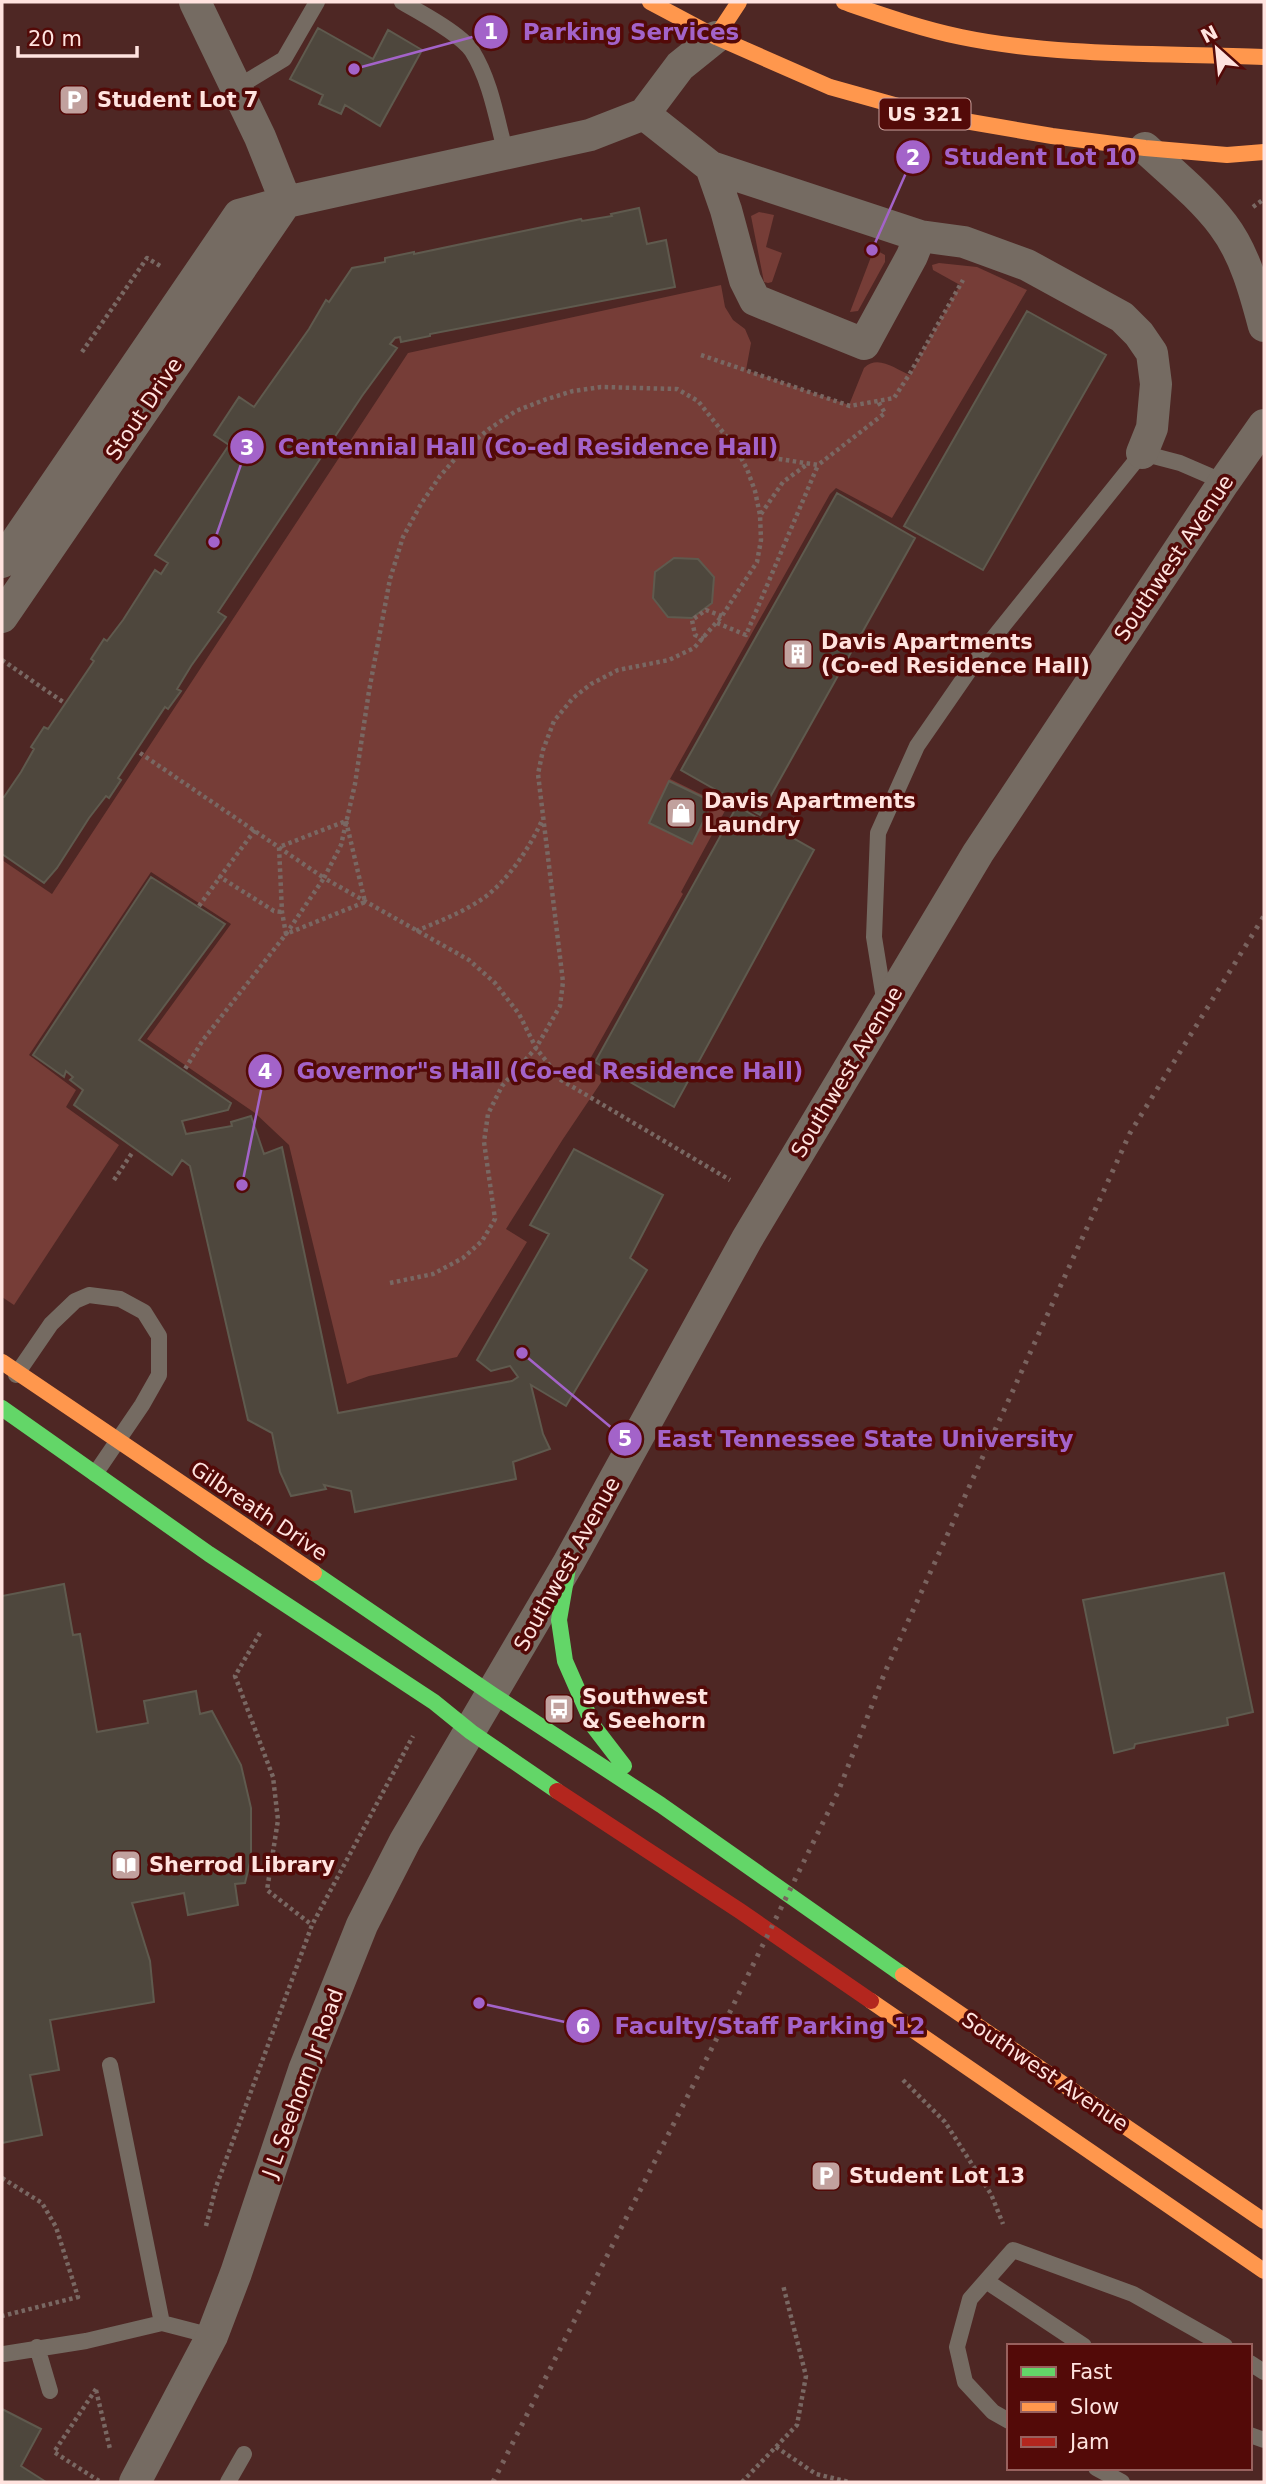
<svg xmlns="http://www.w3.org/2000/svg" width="1266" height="2484" viewBox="0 0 1266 2484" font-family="'DejaVu Sans',sans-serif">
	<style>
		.green { fill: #763d37 }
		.building { fill: #4e473d; stroke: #5f5a4e; stroke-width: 2 }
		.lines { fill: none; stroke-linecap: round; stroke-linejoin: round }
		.path { stroke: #796863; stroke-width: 4.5; stroke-dasharray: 3.5 3.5; stroke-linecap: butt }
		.lane { stroke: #756b62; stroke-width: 16 }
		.street { stroke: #756b62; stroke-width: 32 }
		.fast { stroke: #63d668; stroke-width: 16 }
		.slow { stroke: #ff974d; stroke-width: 16 }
		.jam { stroke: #b3261e; stroke-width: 16 }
		.rail { stroke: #79625e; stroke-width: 5; stroke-dasharray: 3.5 7; stroke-linecap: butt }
		.labels { text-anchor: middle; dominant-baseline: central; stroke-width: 7; stroke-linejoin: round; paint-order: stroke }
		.shield { fill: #530a08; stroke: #cba29e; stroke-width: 2 }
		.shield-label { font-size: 19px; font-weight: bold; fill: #ffe3df }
		.poi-label { font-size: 21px; font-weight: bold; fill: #ffe3df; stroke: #530a08; text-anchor: start }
		.street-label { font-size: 21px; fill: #ffe3df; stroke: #530a08 }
		.leader { fill: none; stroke: #a363c9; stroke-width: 2.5 }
		.callout-dot { fill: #a363c9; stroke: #530a08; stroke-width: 2.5 }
		.mark-label { font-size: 21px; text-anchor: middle; font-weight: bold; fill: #fff }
		.callout-label { font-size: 23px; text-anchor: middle; font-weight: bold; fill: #a363c9; stroke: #530a08; stroke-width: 7; stroke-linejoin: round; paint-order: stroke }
	</style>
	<rect width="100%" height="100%" fill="#4e2724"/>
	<path class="green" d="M759 212 774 215 766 247 782 253 772 282 768 283 764 282 751 216Z
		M874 249 885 255V262L858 311 850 312Z
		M939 263 977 267 1027 290 892 518 836 488 830 494 670 779 727 807 681 892 683 894 585 1068 604 1078 563 1139 506 1229 527 1242 457 1357 369 1376 347 1384 289 1145 255 1113 147 1039 231 924 151 872 29 1055 76 1090 66 1107 119 1145 14 1305 2 1297V860L52 894 408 353 721 285 725 307 733 320 745 329 751 343 746 370 849 405 864 368C878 354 895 369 910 375L960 285 933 270 932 265Z"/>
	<path class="building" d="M318 28 373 59 388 30 422 50 380 126 345 105 341 114 319 104 323 95 290 79Z
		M639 208 647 244 666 240 675 287 430 334V336L401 342 400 337 395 338 390 344 397 348 362 396 218 612 226 617 191 666 177 689 181 691 168 709 165 707 118 778 121 780 109 798 106 796 89 818 57 868 44 883 2 854V797H4L21 772 34 749 31 747 44 727 48 729 94 661 91 659 104 639 107 641 123 620 155 570 161 574 168 563 155 555 229 445 214 435 239 397 254 407 309 329 326 300 329 302 352 268 385 262V258L414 252V254L581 219 582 221 612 216 611 214Z
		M1027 311 1106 355 983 570 904 526Z
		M837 493 915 538 760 815 681 770Z
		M674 558 698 559 714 577 712 603 692 618 668 617 653 598 655 572Z
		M669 781 713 802 692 844 649 823Z
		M737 806 814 850 674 1107 595 1062Z
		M151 877 225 924 139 1040 231 1103 228 1110 182 1121 186 1134 232 1126 231 1122 251 1116 264 1154 282 1147 338 1413 512 1381 518 1377 510 1366 491 1371 477 1360 549 1234 530 1225 574 1149 663 1195 630 1258 647 1270 566 1406 531 1385 543 1434 550 1449 513 1462 516 1479 355 1512 351 1491 324 1485 326 1489 291 1496 280 1472 272 1433 248 1420 190 1166 182 1160 172 1175 74 1105 83 1090 70 1080 73 1077 66 1071 64 1077 33 1055Z
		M1224 1573 1253 1712 1227 1718 1228 1725 1135 1744 1134 1748 1114 1753 1083 1600Z
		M64 1584 73 1635 80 1634 97 1732 148 1723 144 1701 196 1691 200 1714 212 1711 241 1765 251 1808V1858L245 1883 235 1884 238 1905 188 1915 184 1893 132 1903 150 1961 154 2002 50 2020 59 2070 30 2075 42 2135 2 2143V1596Z
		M2 2409 41 2429 21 2466 46 2482H2Z"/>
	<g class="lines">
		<path class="path" d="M1253 207 1264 199
			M82 352 147 258 162 267
			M701 355 850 406 894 398 909 375 963 280
			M738 450 753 455 818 465 885 413 877 400
			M761 514 783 482 809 463
			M717 623 746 635 818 465
			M704 639 695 635 692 620 706 610 722 616
			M2 660 63 702
			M140 753 324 878 286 934 203 1040 185 1069
			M346 821 365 902 286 934 282 912 279 847Z
			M255 830 220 877 274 911 282 912
			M199 906 220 877
			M416 931C440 921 464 912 485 897 509 879 531 846 543 818
			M114 1180 132 1153
			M390 1283 433 1274 463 1258 482 1241 495 1219 484 1142 488 1114 502 1086 536 1048 560 1006 563 982 538 774 543 750 554 721 573 698 591 684 618 670 669 660 694 648 722 616 757 562 761 540 760 515 755 491 747 469 737 450 698 401 677 389 601 387 573 391 544 400 516 411 489 429 462 451 440 476 421 504 403 537 390 579 369 691 355 784 341 845 324 878 469 960 495 983 519 1014 536 1048 561 1080 730 1180
			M260 1633 235 1676 273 1777 278 1820 267 1890 312 1925
			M903 2080 945 2122 991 2194 1003 2224
			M2 2178 42 2203 56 2227 78 2297 2 2316
			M206 2226 216 2187 312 1925 413 1736
			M96 2389 54 2452 99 2481
			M96 2390 110 2449
			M776 2447 816 2474 849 2482
			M742 2482 797 2425 806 2376 783 2285"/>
		<path class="lane" d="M402 2C420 12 461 34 472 51 491 81 497 121 506 154
			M236 88 284 59 317 2
			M885 1005 874 937 878 833 917 746 982 652 1142 453 1180 463 1224 482
			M16 1375 51 1324 75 1301 89 1295 120 1299 144 1312 159 1336V1375L142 1405 95 1474
			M110 2065 162 2323 212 2336
			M986 2281 1084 2346
			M37 2347 50 2391
			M4 2354 86 2341 162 2323
			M1250 2363 1264 2372
			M1009 2421 993 2412 965 2382 957 2347 970 2299 1013 2250 1133 2294 1225 2346
			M1250 2435 1264 2440
			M1096 2468 1122 2482
			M228 2482 244 2454"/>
		<path class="street" d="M195 2 260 137 286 202
			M644 114 711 167 920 236 964 242 1027 265 1122 317 1139 334 1152 353 1156 384 1152 428 1142 453
			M1145 148C1172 173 1201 196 1223 225 1245 254 1255 292 1264 326
			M711 167 726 210 745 280 755 300 864 344 912 256 920 236
			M2 562 239 215 286 202 590 135 644 114 680 66 716 37
			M2 617 286 202
			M135 2482 212 2336 236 2273 304 2070 362 1925 405 1841 569 1562 747 1239 978 853 1224 482 1264 425"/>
		<path class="fast" d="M2 1408 209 1554 434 1702 471 1732 557 1791
			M569 1562 559 1620 565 1661 594 1727 624 1766
			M314 1573 493 1695 661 1805 903 1975"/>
		<path class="slow" d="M650 2 716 37 830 87 930 115 1052 136 1145 148 1227 155 1264 152
			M844 2C882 15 922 29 961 37 1057 57 1166 53 1264 57
			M716 37 739 2
			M2 1362 314 1573
			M903 1975 1264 2221
			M871 2001 1264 2271"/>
		<path class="jam" d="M557 1791 740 1911 871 2001"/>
		<path class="rail" d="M493 2482 723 2026 838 1792 885 1672 1130 1133 1264 916"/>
	</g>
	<defs>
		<g id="parking-square" transform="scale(1.575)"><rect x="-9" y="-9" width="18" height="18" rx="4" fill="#c1a19e" stroke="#530a08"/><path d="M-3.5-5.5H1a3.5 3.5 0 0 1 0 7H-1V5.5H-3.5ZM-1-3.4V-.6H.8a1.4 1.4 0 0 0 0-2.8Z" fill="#fff"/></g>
		<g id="building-square" transform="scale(1.575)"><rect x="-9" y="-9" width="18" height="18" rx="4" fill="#c1a19e" stroke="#530a08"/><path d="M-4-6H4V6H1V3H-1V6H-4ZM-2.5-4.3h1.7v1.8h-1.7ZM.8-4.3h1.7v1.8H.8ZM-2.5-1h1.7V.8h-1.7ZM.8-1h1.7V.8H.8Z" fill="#fff"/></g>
		<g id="shop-square" transform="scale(1.575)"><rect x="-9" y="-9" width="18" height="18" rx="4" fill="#c1a19e" stroke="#530a08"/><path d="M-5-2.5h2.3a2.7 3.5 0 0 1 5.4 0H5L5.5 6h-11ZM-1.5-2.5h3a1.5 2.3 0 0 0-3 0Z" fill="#fff"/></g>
		<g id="bus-square" transform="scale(1.575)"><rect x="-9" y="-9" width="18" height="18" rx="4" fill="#c1a19e" stroke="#530a08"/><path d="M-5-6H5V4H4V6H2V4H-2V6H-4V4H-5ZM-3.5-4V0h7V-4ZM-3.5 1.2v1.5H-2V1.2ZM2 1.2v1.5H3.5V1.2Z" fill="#fff"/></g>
		<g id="library-square" transform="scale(1.575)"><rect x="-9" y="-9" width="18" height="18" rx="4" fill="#c1a19e" stroke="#530a08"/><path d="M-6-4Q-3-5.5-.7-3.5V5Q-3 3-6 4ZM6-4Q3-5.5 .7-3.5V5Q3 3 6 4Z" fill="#fff"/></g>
	</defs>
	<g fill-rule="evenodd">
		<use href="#parking-square" x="74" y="100"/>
		<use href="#building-square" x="798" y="654"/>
		<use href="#shop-square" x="681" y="813"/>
		<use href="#bus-square" x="559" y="1709"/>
		<use href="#library-square" x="126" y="1865"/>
		<use href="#parking-square" x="826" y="2176"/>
	</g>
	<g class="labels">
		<rect class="shield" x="879.5" y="98.5" width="91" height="31" rx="5"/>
		<g class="shield-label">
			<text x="925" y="114">US 321</text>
		</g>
		<g class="poi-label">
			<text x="97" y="100">Student Lot 7</text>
			<text x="821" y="642">Davis Apartments<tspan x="821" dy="24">(Co-ed Residence Hall)</tspan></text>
			<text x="704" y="801">Davis Apartments<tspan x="704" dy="24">Laundry</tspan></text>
			<text x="582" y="1697">Southwest<tspan x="582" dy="24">&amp; Seehorn</tspan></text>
			<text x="149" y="1865">Sherrod Library</text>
			<text x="849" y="2176">Student Lot 13</text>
		</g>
		<g class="street-label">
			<text transform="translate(144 409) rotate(-56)">Stout Drive</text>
			<text transform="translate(1174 558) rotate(-56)">Southwest Avenue</text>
			<text transform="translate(847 1072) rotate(-59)">Southwest Avenue</text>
			<text transform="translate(259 1511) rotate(34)">Gilbreath Drive</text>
			<text transform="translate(567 1564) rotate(-61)">Southwest Avenue</text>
			<text transform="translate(1045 2072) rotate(34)">Southwest Avenue</text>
			<text transform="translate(303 2083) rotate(-70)">J L Seehorn Jr Road</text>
		</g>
	</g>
	<path class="leader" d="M354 69L491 32M872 250L913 157M214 542L247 447M242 1185L265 1071M522 1353L625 1439M479 2003L583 2026"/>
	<g class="callout-dot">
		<circle cx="354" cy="69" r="7"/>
		<circle cx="872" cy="250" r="7"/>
		<circle cx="214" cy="542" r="7"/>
		<circle cx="242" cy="1185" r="7"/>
		<circle cx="522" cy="1353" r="7"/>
		<circle cx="479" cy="2003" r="7"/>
		<circle cx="491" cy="32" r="18"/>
		<circle cx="913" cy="157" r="18"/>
		<circle cx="247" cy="447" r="18"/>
		<circle cx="265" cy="1071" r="18"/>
		<circle cx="625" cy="1439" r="18"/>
		<circle cx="583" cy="2026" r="18"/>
	</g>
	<g class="mark-label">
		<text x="491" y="39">1</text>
		<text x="913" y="165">2</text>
		<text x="247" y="455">3</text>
		<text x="265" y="1079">4</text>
		<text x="625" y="1446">5</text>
		<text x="583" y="2034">6</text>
	</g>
	<g class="callout-label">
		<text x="631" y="40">Parking Services</text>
		<text x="1040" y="165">Student Lot 10</text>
		<text x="528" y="455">Centennial Hall (Co-ed Residence Hall)</text>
		<text x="550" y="1079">Governor"s Hall (Co-ed Residence Hall)</text>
		<text x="865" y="1447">East Tennessee State University</text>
		<text x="770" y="2034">Faculty/Staff Parking 12</text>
	</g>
	<rect width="1266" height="2484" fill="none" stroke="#ffe3df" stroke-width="7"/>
	<rect x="1007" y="2344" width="245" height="126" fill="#530a08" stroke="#98615e" stroke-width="2"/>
	<rect x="1021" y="2367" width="35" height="10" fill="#63d668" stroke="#98615e" stroke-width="2"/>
	<text x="1070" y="2379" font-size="21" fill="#ffe3df">Fast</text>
	<rect x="1021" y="2402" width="35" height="10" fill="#ff974d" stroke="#98615e" stroke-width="2"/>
	<text x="1070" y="2414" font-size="21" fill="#ffe3df">Slow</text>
	<rect x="1021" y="2437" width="35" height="10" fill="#b3261e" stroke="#98615e" stroke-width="2"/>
	<text x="1070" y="2449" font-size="21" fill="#ffe3df">Jam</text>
	<g transform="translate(1217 49) rotate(333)" stroke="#530a08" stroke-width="5" paint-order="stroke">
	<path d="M0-5L12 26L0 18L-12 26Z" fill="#ffe3df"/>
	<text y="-10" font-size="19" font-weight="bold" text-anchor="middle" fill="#ffe3df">N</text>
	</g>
	<path d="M18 46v10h119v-10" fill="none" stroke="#ffe3df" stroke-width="3.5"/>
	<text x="28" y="46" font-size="21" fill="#ffe3df" stroke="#530a08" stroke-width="5" paint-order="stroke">20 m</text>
</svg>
